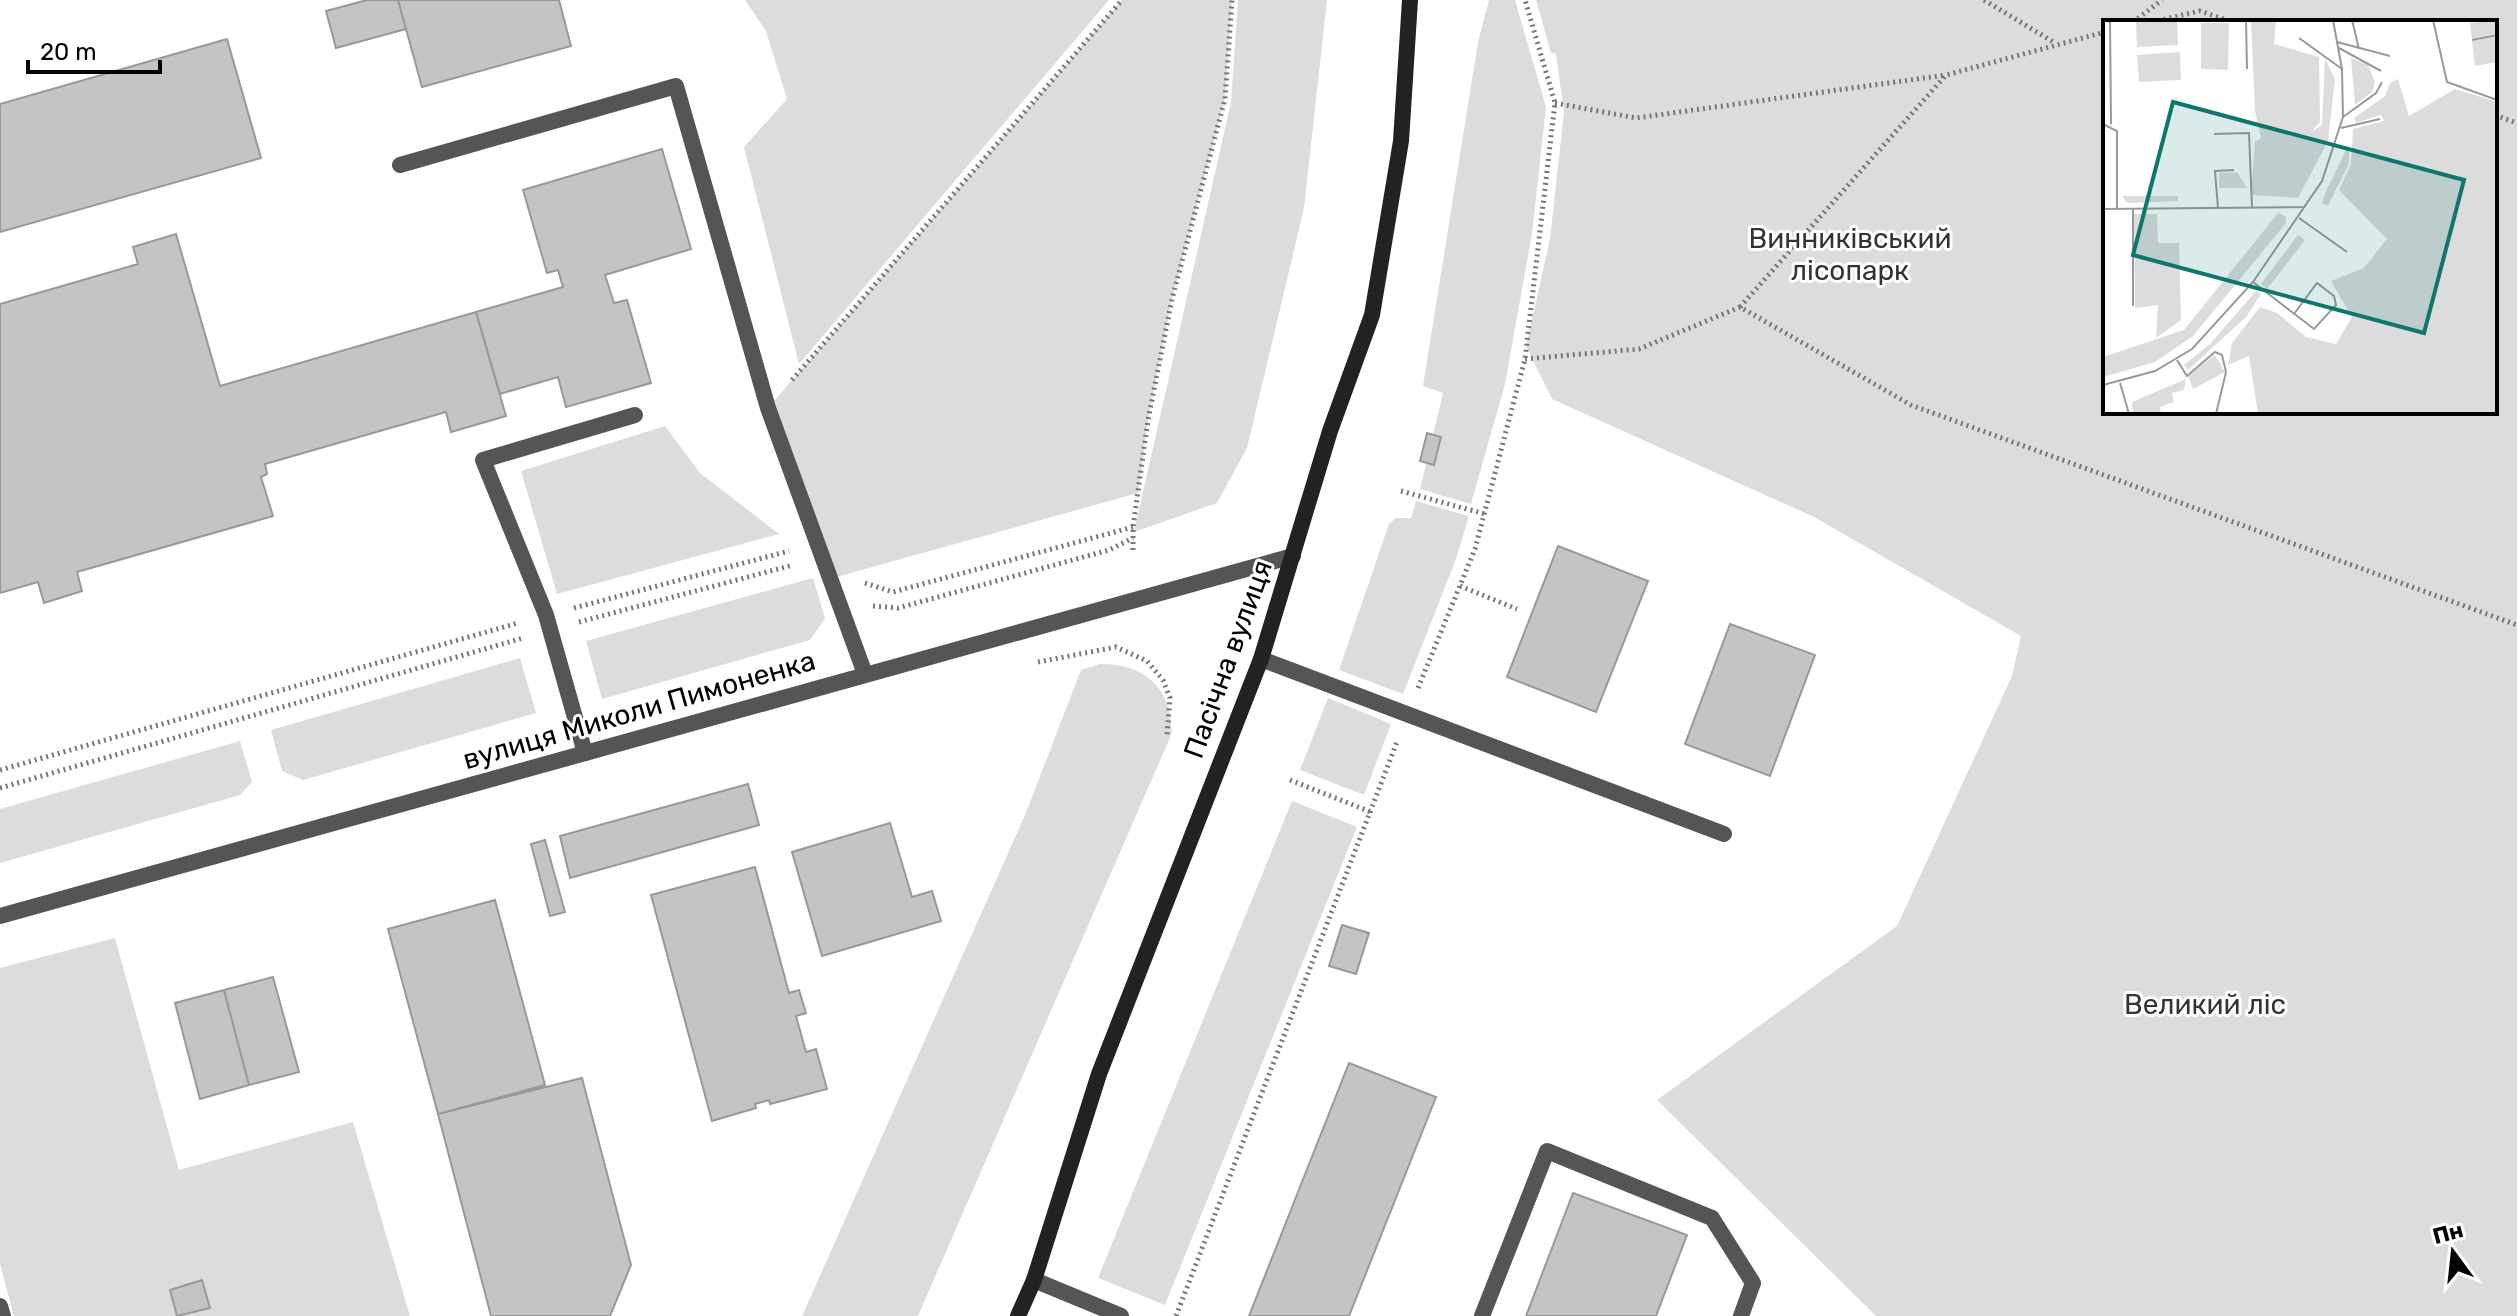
<svg xmlns="http://www.w3.org/2000/svg" width="2517" height="1316" viewBox="0 0 2517 1316" font-family="Rubik,sans-serif">
	<style>
		.green { fill: #dcdcdc; fill-rule: evenodd }
		.building { fill: #c4c4c4; stroke: #999; stroke-width: 2 }
		.lines { fill: none; stroke-linecap: round; stroke-linejoin: round }
		.path { stroke: #777; stroke-width: 5; stroke-dasharray: 2 4; stroke-linecap: butt }
		.lane { stroke: #555; stroke-width: 16 }
		.street { stroke: #555; stroke-width: 16 }
		.secondary { stroke: #222; stroke-width: 16 }
		.labels { text-anchor: middle; dominant-baseline: central; stroke-width: 6; stroke-linejoin: round; paint-order: stroke }
		.park-label { font-size: 28px; fill: #333; stroke: #fff }
		.street-label { font-size: 28px; fill: #000; stroke: #fff }
		.inset-road { fill: none; stroke: #999; stroke-width: 2 }
		.view { fill: #0f766e; fill-opacity: 0.15; stroke: #0f766e; stroke-width: 4 }
		.inset-edge { fill: none; stroke: #000; stroke-width: 4 }
	</style>
	<rect width="100%" height="100%" fill="#fff"/>
	<path class="green" d="M745 0H1109L799 364 744 147 787 99 766 31Z
		M1122 0H1232L1225 99 1172 299 1148 420 1138 493 829 579 768 408Z
		M1238 0H1327L1304 208 1247 448 1217 503 1134 532 1231 102Z
		M1489 0H1515L1546 107 1532 234 1505 384 1471 504 1420 489 1443 393 1423 386 1478 42Z
		M1536 0H2517V1316H1876L1657 1100 1897 926 2012 676 2021 636 1814 517 1552 399 1526 346 1550 239 1564 112 1556 54 1551 53ZM2495 22V412H2105V22Z
		M665 426 700 473 779 534 557 594 521 471Z
		M1416 501 1469 516 1456 559 1403 694 1339 670 1389 524 1396 518H1411Z
		M813 578 825 618 810 640 602 699 586 641Z
		M520 658 536 713 303 780 282 771 271 730Z
		M1100 664C1145 664 1171 687 1172 733L918 1316H802L1025 815 1081 670Z
		M1328 698 1391 724 1364 795 1300 770Z
		M240 741 252 782 240 795 0 863V809Z
		M1292 801 1357 827 1165 1305 1098 1278Z
		M115 938 179 1170 353 1122 410 1316H14L0 1264V968Z"/>
	<path class="building" d="M367 0H398L406 29 336 48 326 11Z
		M398 0H559L571 46 422 87Z
		M227 39 261 158 0 232V104Z
		M662 149 691 249 605 275 614 303 627 300 651 383 566 407 558 377 500 394 476 312 563 287 558 270 547 273 523 190Z
		M176 234 220 386 476 312 506 416 451 432 446 412 265 464 267 474 261 477 273 516 77 572 82 591 44 603 38 582 0 593V304L138 264 133 247Z
		M1427 433 1441 437 1434 465 1420 461Z
		M1558 546 1648 581 1596 712 1507 677Z
		M1730 624 1815 655 1770 776 1685 744Z
		M748 784 759 825 570 878 560 836Z
		M890 823 912 897 932 891 941 921 822 956 792 852Z
		M545 840 565 912 550 916 531 844Z
		M755 867 789 993 799 990 806 1013 796 1016 806 1052 816 1049 827 1089 770 1104 769 1100 755 1104 756 1108 712 1121 651 895Z
		M495 900 545 1085 438 1114 388 929Z
		M1342 925 1369 933 1356 974 1329 966Z
		M273 977 299 1072 249 1085 224 990Z
		M224 990 249 1085 200 1099 175 1003Z
		M1349 1063 1436 1097 1349 1316H1249Z
		M582 1078 631 1265 610 1316H491L438 1114Z
		M1573 1193 1687 1235 1656 1316H1526Z
		M202 1280 210 1308 177 1316 170 1290Z"/>
	<g class="lines">
		<path class="path" d="M1984 0 2055 43
			M2133 22 2162 0
			M2152 22 2200 11 2232 22
			M1555 103 1636 118 1946 75
			M2495 115 2517 123
			M1740 307 1946 75 2105 32
			M1525 359 1639 349 1740 307 1911 405 2517 625
			M792 380 1122 0
			M1401 491 1485 514
			M1133 550V527L1148 420 1172 299 1225 99 1232 0
			M865 583 893 592 1133 527
			M1460 586 1517 609
			M873 606 898 608 1109 550 1133 538
			M574 608 789 551
			M579 622 793 565
			M1038 662 1116 647 1147 661 1163 680 1170 698 1167 735
			M1418 688 1475 549 1525 359 1555 103 1525 0
			M0 770 518 623
			M1290 780 1371 812
			M0 788 523 638
			M1176 1316 1397 742"/>
		<path class="lane" d="M400 165 676 86 768 408 865 674
			M1261 659 1724 834
			M585 753 546 615 483 460 635 415
			M1034 1280 1121 1316
			M0 1306 3 1316
			M1482 1316 1547 1151 1712 1218 1753 1283 1741 1316"/>
		<path class="street" d="M0 916 1293 556"/>
		<path class="secondary" d="M1018 1316 1034 1280 1099 1074 1261 659 1330 431 1372 315 1401 141 1410 0"/>
	</g>
	<g class="labels">
		<g class="park-label">
			<text x="1850" y="238">Винниківський<tspan x="1850" dy="32">лісопарк</tspan></text>
			<text x="2205" y="1004">Великий ліс</text>
		</g>
		<g class="street-label">
			<text transform="translate(1228 659) rotate(-70)">Пасічна вулиця</text>
			<text transform="translate(639 710) rotate(-16)">вулиця Миколи Пимоненка</text>
		</g>
	</g>
	<g transform="translate(2103 20)">
		<rect width="394" height="394" fill="#fff"/>
		<path d="M74 0 75 25 34 27 33 1ZM148 0H173L171 24 216 37 217 102 208 112 219 105 222 39 232 59 225 121 195 178 148 175 152 122 158 118 152 91ZM394 0V13L369 19 367 3ZM98 3H126L125 50 98 49ZM394 16V42L372 46 369 21ZM77 32 78 60 36 62 34 35ZM248 38 265 45 272 62 269 72 252 85ZM295 59 306 96 352 69 394 82V394H155L146 336 125 345 129 323 157 287 174 293 203 317 233 324 249 297 228 261 261 248 284 219 236 170 248 144 250 109 281 101 278 95 253 103 251 98 282 76 287 63ZM246 124V143L225 186 219 183 223 171ZM134 152 144 168H116V153ZM19 176H75V181L24 183ZM175 193 183 197V203L90 316 52 342 0 357V337L81 310ZM31 194H54L55 223H76L78 300 53 318 55 285 32 288ZM195 215 202 220 164 269 158 264ZM153 271 158 274 143 297 85 350 81 345 107 324ZM112 335 122 352 90 369 85 356ZM83 359 81 370 69 373 71 382 57 387 58 394H30L29 382Z" fill="#dcdcdc"/>
		<path class="inset-road" d="M7 0 8 104M143 0 144 49M249 0 256 29M330 0 344 62 394 80M196 18 239 49M369 20 394 15M234 22 287 36M236 28 278 51M240 97 273 73 279 62M0 104 14 111V189M238 108 277 99M111 114 146 113 149 187M30 188V286M115 188 112 151 131 150M0 189 202 187M196 198 244 232M150 262 211 309 233 285 231 276 214 263 191 294M74 340 84 356 112 332 119 335 123 352 113 394M17 363 26 394M0 365 52 351 89 329 150 262 219 161 240 97 239 49 230 0"/>
		<path class="view" d="M70 82 361 160 321 313 30 235Z"/>
		<rect width="394" height="394" class="inset-edge"/>
	</g>
	<g transform="translate(2453 1252) rotate(345)" stroke="#ffffff" stroke-width="6" paint-order="stroke">
	<path d="M0-6L14 30L0 20L-14 30Z" fill="#000000"/>
	<text y="-12" font-size="22" font-weight="bold" text-anchor="middle" fill="#000000">Пн</text>
	</g>
	<path d="M28 60v12h132v-12" fill="none" stroke="#000000" stroke-width="4"/>
	<text x="40" y="60" font-size="24" fill="#000000" stroke="#ffffff" stroke-width="6" paint-order="stroke">20 m</text>
</svg>
